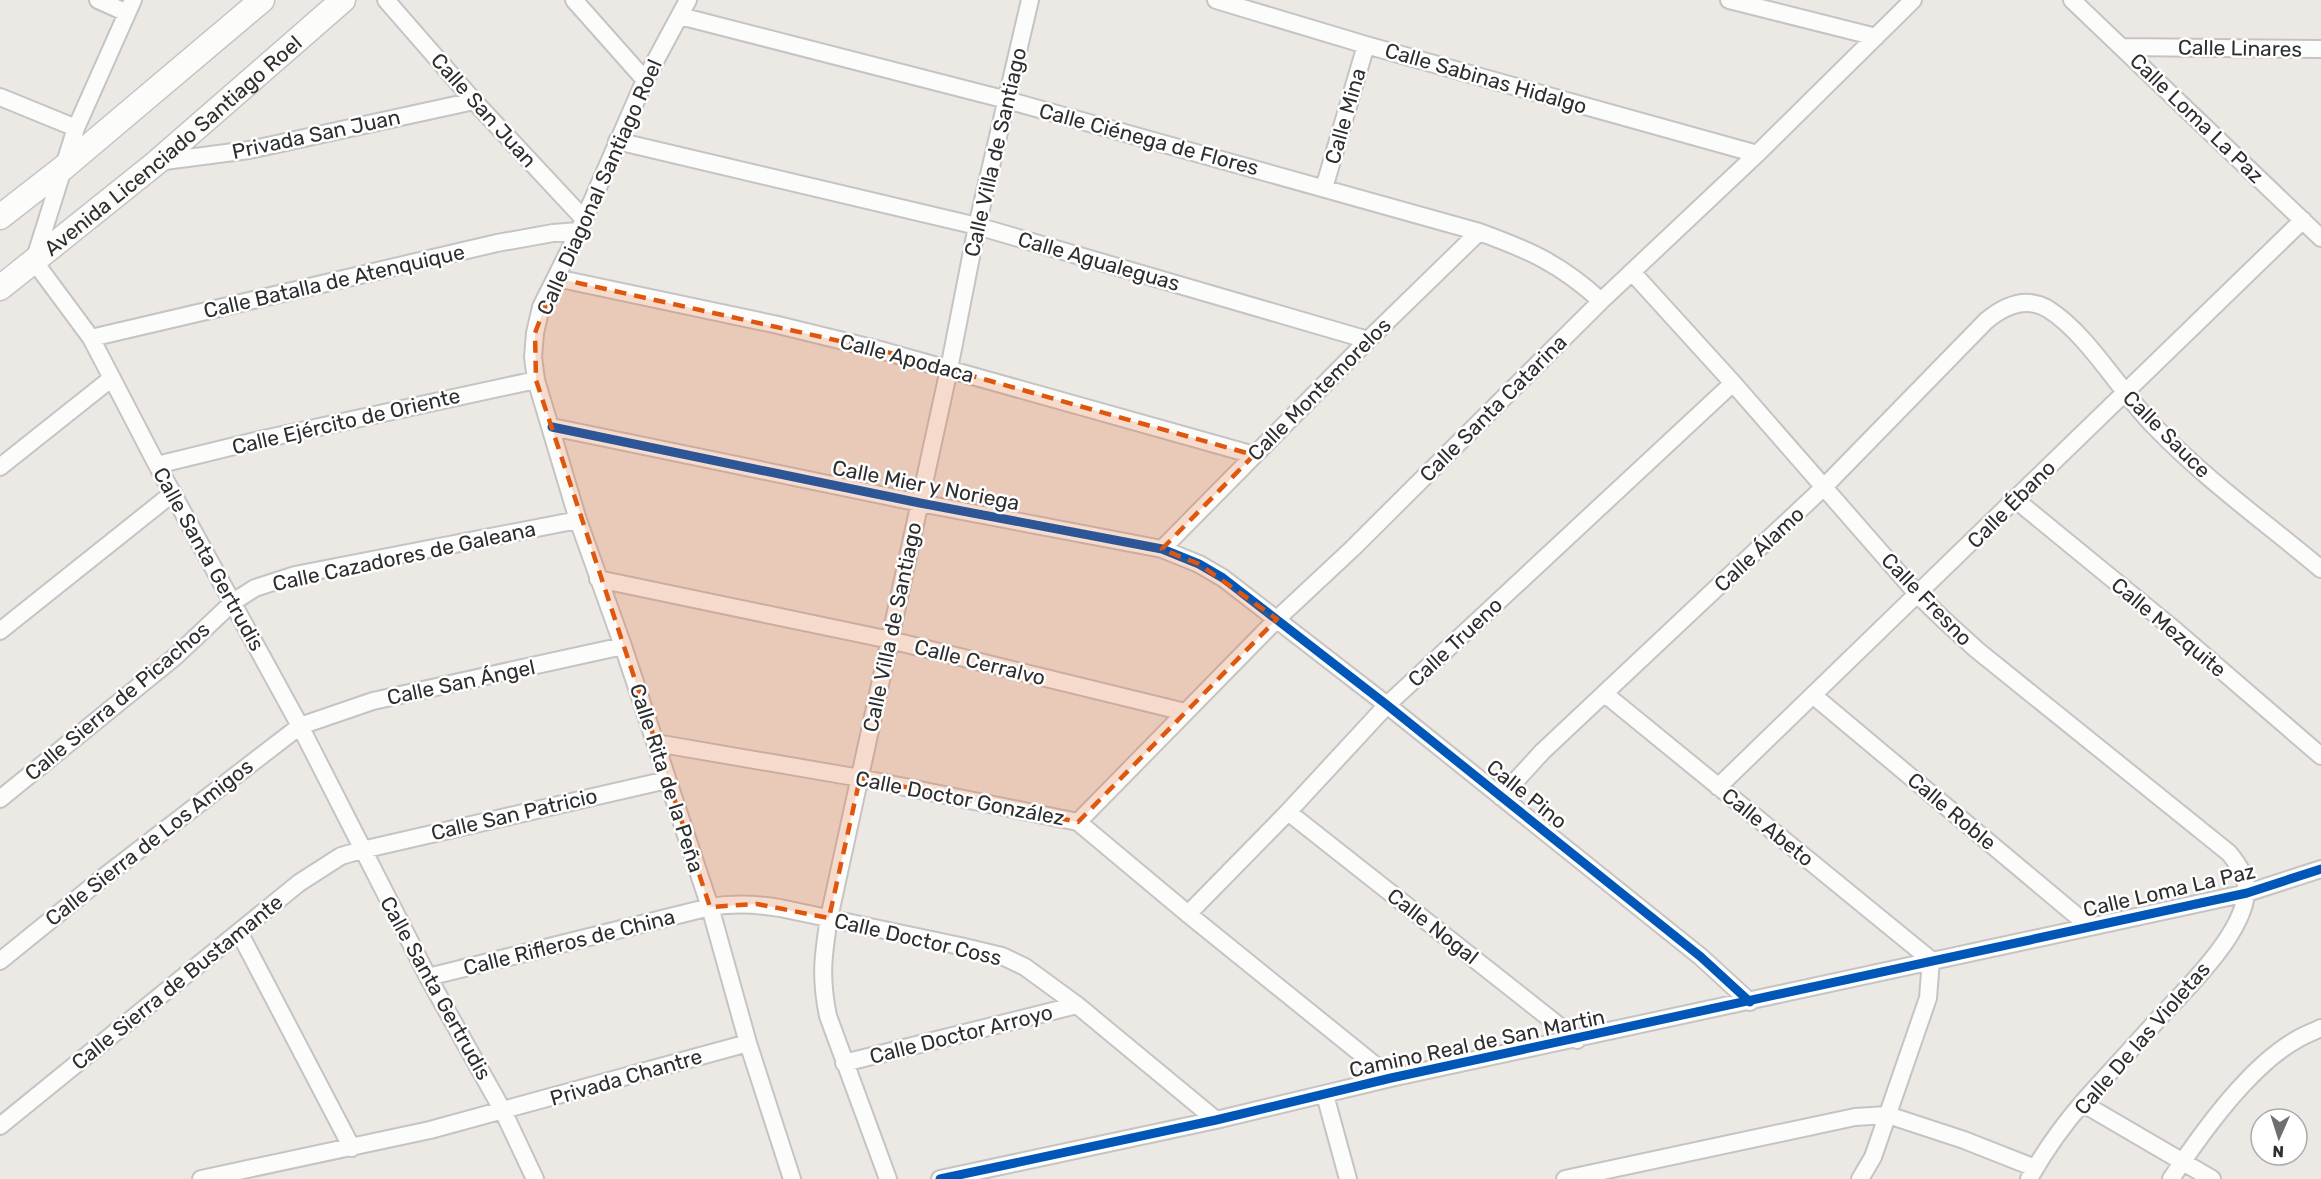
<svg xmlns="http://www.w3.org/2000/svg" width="2321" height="1179" viewBox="0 0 2321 1179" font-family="Rubik,sans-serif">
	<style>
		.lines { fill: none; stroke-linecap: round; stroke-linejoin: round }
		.street-casing { stroke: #c5c4c5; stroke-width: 20 }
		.secondary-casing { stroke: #c5c4c5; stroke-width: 27 }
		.street { stroke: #fcfcfb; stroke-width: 16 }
		.secondary { stroke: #fcfcfb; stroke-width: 24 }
		.cycleway-casing { stroke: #fff; stroke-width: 13 }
		.cycleway { stroke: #0057b8; stroke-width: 9 }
		.marked { fill: #df570e; fill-opacity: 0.2; stroke: #df570e; stroke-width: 4.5; stroke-dasharray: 12 8; stroke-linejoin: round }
		.labels { text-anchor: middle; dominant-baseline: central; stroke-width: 5; stroke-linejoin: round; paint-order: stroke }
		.street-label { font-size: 21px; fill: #2e2e2e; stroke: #fff }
	</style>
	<rect width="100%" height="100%" fill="#ece8e4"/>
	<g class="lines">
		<g class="street-casing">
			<path id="street" d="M98 0 127 13
				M133 0 76 128 34 261 91 338 157 465 300 726 428 977 503 1111 535 1179
				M386 0 474 101 584 219
				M574 0 645 80
				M688 0 645 80 579 231 541 307 535 333 533 357 536 380 578 520 623 646 710 907 748 1043 792 1179
				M1216 0 1366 45 1757 154
				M1729 0 1876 37
				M2072 0 2321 238
				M680 16 1007 100 1479 232C1529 250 1561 264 1601 301
				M2123 47 2321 49
				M0 97 76 128
				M617 141 977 226 1368 340
				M157 162 249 150 474 101
				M1324 188 1366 45
				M1632 272 1733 383 1918 595 1944 620 1977 650 2229 853C2238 864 2248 878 2246 894 2242 935 2189 986 2161 1016 2136 1044 2110 1072 2084 1101 2064 1124 2044 1152 2029 1179
				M556 278 778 325 880 350 1254 455
				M91 338 497 243 553 233 579 231
				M552 427 920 503 1162 549 1199 564 1223 578 1387 705 1701 957 1750 1002
				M157 465 259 440 536 380
				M0 467 112 378
				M2016 500 2176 631 2321 756
				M1162 549 1368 340 1479 232
				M598 579 890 640 1185 712
				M0 631 173 493
				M1605 694 1931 960 1928 998 1873 1157 1860 1179
				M1814 696 2090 927
				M656 743 860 778 1078 822 1188 914 1391 1078
				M1718 787 2303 220
				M1501 797 1542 752 1824 487 1986 321C2004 306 2026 296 2048 309 2088 334 2121 393 2155 427 2205 479 2265 522 2321 569
				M0 799 176 656 233 602 255 588 295 575 578 520
				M1288 812 1577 1040
				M1078 822 1277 619 1353 548 1601 301 1757 154 1913 0
				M1188 914 1288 812 1387 705 1733 383
				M239 932 352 1148
				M0 961 105 876 300 726 373 701 623 646
				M428 977 710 907C735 903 756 904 780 908L960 946 1002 956 1025 967 1077 1005 1216 1120
				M844 1063 1077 1005
				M1325 1095 1348 1179
				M2082 1103 2212 1179
				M0 1126 299 883 341 856 362 850 667 780
				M201 1179 430 1130 748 1043
				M888 1179 828 1016C820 977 823 956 829 918L949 369 977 226 1030 0
				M940 1179 1216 1120 1391 1078 2247 893 2321 869
				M1565 1179 1855 1117 1888 1115 1964 1140 2035 1168
				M2171 1179C2200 1135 2250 1066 2296 1040 2304 1035 2313 1032 2321 1028"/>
		</g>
		<g class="secondary-casing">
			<g id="secondary">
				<path d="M0 217 63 168 262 0"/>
				<path id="s1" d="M0 288 156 163 343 0"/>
			</g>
		</g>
		<use href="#street" class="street"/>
		<use href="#secondary" class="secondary"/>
		<g class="cycleway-casing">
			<path id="cycleway" d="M552 427 920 503 1162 549 1199 564 1223 578 1387 705 1701 957 1750 1002
				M940 1179 1216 1120 1391 1078 2247 893 2321 869"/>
		</g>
		<use href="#cycleway" class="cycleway"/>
	</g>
	<path class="marked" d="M556 278 880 350 1254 455 1162 549 1199 564 1277 619 1078 822 860 778 829 918 757 904 710 907 536 380 535 333Z"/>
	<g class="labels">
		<g class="street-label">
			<text transform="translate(2240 48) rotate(1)">Calle Linares</text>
			<text transform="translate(1486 78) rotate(16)">Calle Sabinas Hidalgo</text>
			<text transform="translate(484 110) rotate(48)">Calle San Juan</text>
			<text transform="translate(1345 116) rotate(-74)">Calle Mina</text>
			<text transform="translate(2197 118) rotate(44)">Calle Loma La Paz</text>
			<text transform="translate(316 134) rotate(-12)">Privada San Juan</text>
			<text transform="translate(1149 139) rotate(15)">Calle Ciénega de Flores</text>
			<text stroke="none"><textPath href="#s1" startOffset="224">Avenida Licenciado Santiago Roel</textPath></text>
			<text transform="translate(995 152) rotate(-77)">Calle Villa de Santiago</text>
			<text transform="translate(599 187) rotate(-66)">Calle Diagonal Santiago Roel</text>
			<text transform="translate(1099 261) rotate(16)">Calle Agualeguas</text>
			<text transform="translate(334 281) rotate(-13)">Calle Batalla de Atenquique</text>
			<text transform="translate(907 358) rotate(15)">Calle Apodaca</text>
			<text transform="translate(1319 389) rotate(-45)">Calle Montemorelos</text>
			<text transform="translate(1493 408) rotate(-45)">Calle Santa Catarina</text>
			<text transform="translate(346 421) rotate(-13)">Calle Ejército de Oriente</text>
			<text transform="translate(2167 434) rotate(45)">Calle Sauce</text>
			<text transform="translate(926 485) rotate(11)">Calle Mier y Noriega</text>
			<text transform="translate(2011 504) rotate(-45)">Calle Ébano</text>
			<text transform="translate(1759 549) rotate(-43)">Calle Álamo</text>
			<text transform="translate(404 556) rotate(-12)">Calle Cazadores de Galeana</text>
			<text transform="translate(209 559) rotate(61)">Calle Santa Gertrudis</text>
			<text transform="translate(1927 599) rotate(46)">Calle Fresno</text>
			<text transform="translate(892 627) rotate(-78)">Calle Villa de Santiago</text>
			<text transform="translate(2169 627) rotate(40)">Calle Mezquite</text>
			<text transform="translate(1455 642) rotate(-43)">Calle Trueno</text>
			<text transform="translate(980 662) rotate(14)">Calle Cerralvo</text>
			<text transform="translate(461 682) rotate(-12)">Calle San Ángel</text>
			<text transform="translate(117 701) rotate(-40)">Calle Sierra de Picachos</text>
			<text transform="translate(667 778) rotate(72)">Calle Rita de la Peña</text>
			<text transform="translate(1527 794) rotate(39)">Calle Pino</text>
			<text transform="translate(960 798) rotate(11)">Calle Doctor González</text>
			<text transform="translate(1952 811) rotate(40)">Calle Roble</text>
			<text transform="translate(514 814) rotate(-13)">Calle San Patricio</text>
			<text transform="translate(1768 827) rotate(39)">Calle Abeto</text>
			<text transform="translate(149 842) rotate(-38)">Calle Sierra de Los Amigos</text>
			<text transform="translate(2169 890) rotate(-13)">Calle Loma La Paz</text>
			<text transform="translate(1433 926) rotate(38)">Calle Nogal</text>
			<text transform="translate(918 939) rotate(13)">Calle Doctor Coss</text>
			<text transform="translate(569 942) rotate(-14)">Calle Rifleros de China</text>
			<text transform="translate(177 982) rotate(-39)">Calle Sierra de Bustamante</text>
			<text transform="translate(436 988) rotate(61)">Calle Santa Gertrudis</text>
			<text transform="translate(961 1034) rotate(-14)">Calle Doctor Arroyo</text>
			<text transform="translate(2142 1038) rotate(-49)">Calle De las Violetas</text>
			<text transform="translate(1477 1043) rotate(-12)">Camino Real de San Martin</text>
			<text transform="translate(626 1077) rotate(-16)">Privada Chantre</text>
		</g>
	</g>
	<g transform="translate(2279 1137) rotate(183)"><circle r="28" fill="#ffffff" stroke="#ababab" stroke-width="1.5"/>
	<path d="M0-4.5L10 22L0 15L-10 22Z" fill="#706f6e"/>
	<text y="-9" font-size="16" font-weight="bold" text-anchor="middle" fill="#2e2e2e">N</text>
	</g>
</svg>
